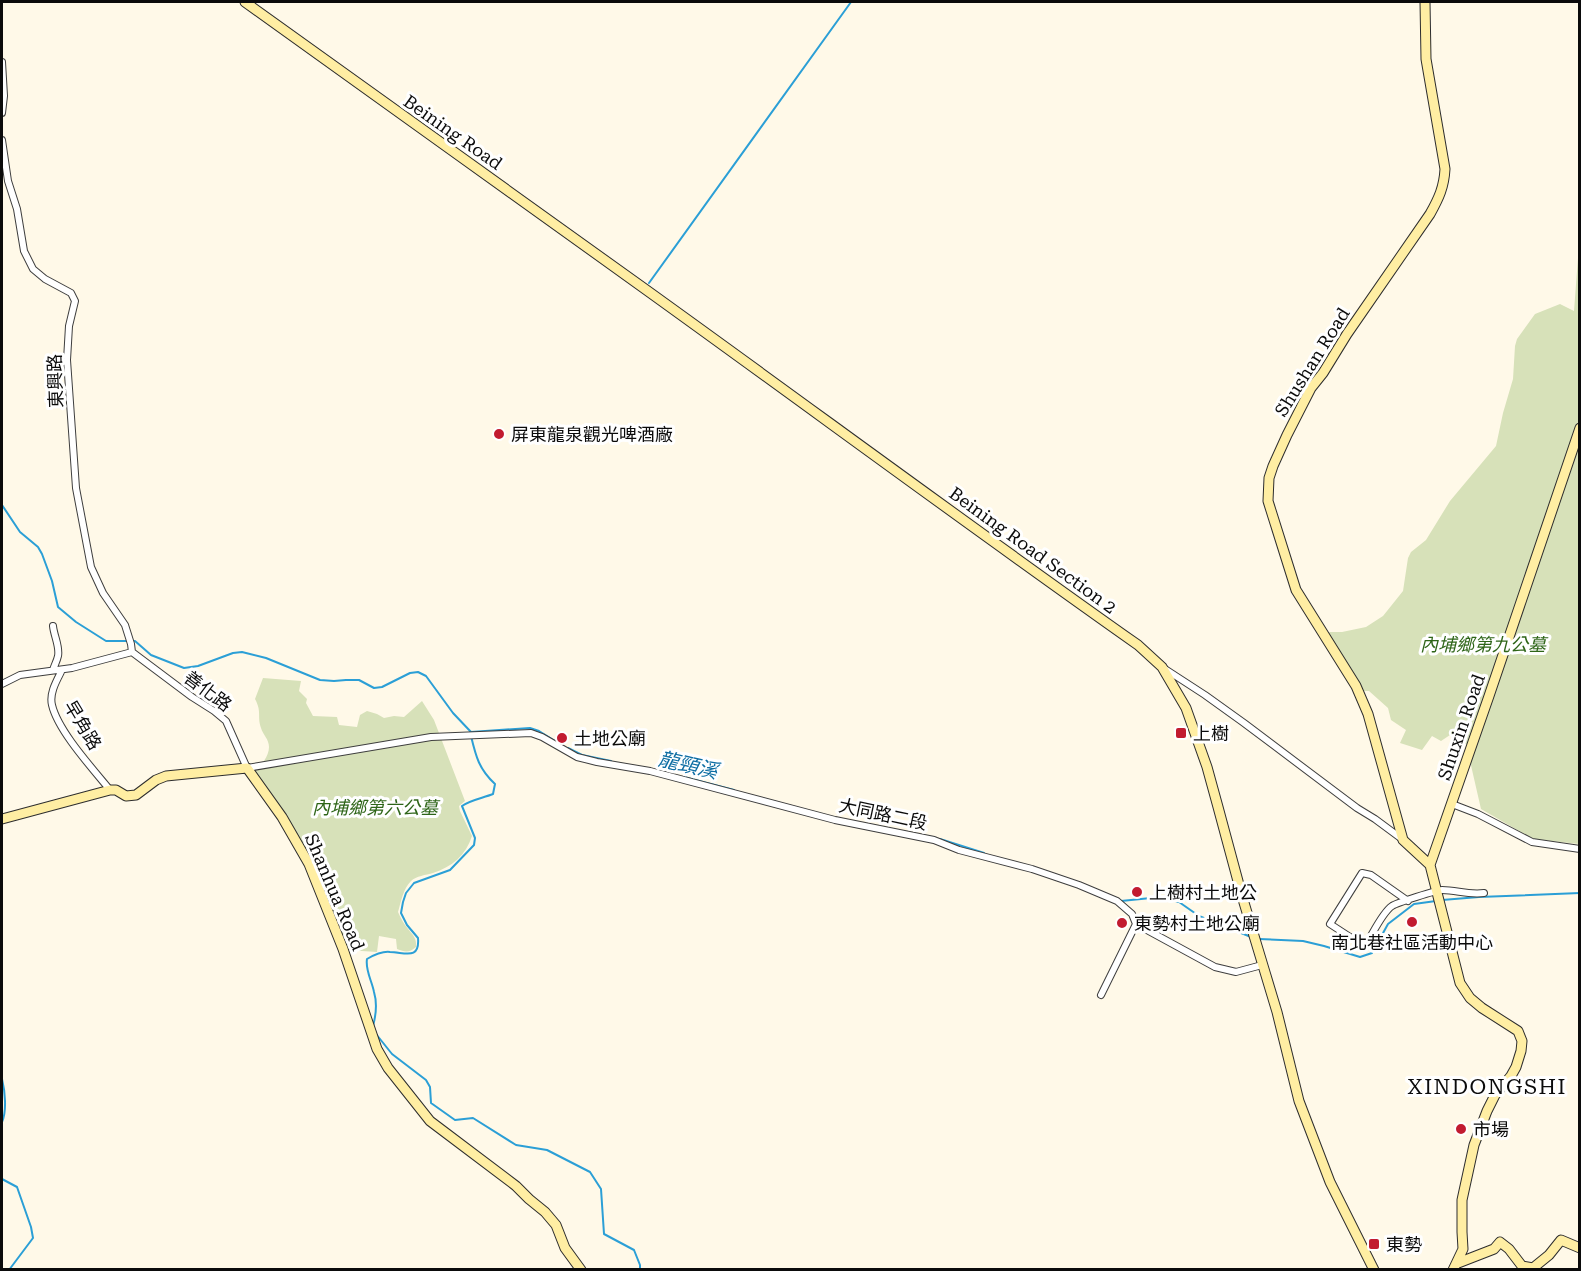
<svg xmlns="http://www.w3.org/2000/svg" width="1581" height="1271" viewBox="0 0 1581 1271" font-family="'Roboto Serif','Noto Sans TC',serif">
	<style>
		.cemetery { fill: #d7e1b9 }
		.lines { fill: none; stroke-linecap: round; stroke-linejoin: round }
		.stream { stroke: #2b9fd6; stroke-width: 2 }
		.street-casing { stroke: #3e3e3e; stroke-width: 8 }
		.secondary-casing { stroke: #2d2d2d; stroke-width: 11 }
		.street { stroke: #fff; stroke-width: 6 }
		.secondary { stroke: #ffeea3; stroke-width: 9 }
		.poi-dot { fill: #c21b30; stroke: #fff; stroke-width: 2 }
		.labels { text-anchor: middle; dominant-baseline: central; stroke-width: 6; stroke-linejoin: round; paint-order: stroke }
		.street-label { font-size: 18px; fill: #0b0b0b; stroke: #fff }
		.poi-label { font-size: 18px; fill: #0b0b0b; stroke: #fff; text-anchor: start }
		.park-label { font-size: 18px; font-style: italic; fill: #2e6518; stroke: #fff }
		.water-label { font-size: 20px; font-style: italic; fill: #0d6da3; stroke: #fff }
		.quarter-label { font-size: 21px; letter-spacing: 1.5px; fill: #0b0b0b; stroke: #fff }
	</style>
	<rect width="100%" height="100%" fill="#fff9e8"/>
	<path class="cemetery" d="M1579 254V844L1533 839 1481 809 1470 761 1473 748 1450 735 1441 741 1432 736 1422 750 1400 743 1406 730 1391 720 1388 708 1369 691H1359L1326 634 1330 632H1342L1366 627 1383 616 1403 591 1408 558 1411 552 1426 540 1450 501 1496 446 1503 413 1513 379 1515 346 1517 339 1535 314 1560 304 1574 311 1578 258Z
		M263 678 301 681 299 691 307 699 306 703 313 716 337 717 339 725 357 727 360 715 367 711 377 714 384 718 394 716 404 717 422 701 434 720 465 801 459 806 460 811 472 836C466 855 452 867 433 873 426 875 416 876 411 881 403 889 401 902 398 912 400 916 402 921 405 925 411 934 417 936 416 947 409 953 405 952 397 949L396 939 379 936 377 952 347 950 312 863 248 764H257L264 761C267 756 269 752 269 747 269 739 263 735 261 728 257 716 262 712 255 699Z"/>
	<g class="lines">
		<path class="stream" d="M649 283 851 2
			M2 505 20 532 38 547 42 554 52 581 58 607 76 622 106 641H135L151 655 184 668 198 666 233 653 242 652 266 658 320 680 334 681 346 680H359L374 688 382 687 410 673 418 672 426 676 453 713 471 732 530 728 539 731 555 741
			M568 748 582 755 611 761
			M684 777 734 790
			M940 839 984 853
			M1119 900 1121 901 1161 897 1179 902 1199 916 1251 937
			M1442 900 1479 897 1580 893
			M1259 939 1303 941 1324 946 1360 957 1372 953 1388 924 1414 904 1436 901
			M373 1026C376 1015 377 1002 374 992 372 981 365 970 367 959 374 955 382 951 390 952 404 952 420 961 418 938L407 925 401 913 403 902 406 893 414 883 450 870 474 845 475 838 462 806C470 800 483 798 493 794L495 784C479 769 476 757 471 736
			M376 1034 392 1054 426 1080 430 1087 431 1103 455 1120 473 1118 516 1145 547 1150 590 1172 601 1189 604 1234 634 1250 640 1265V1270
			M2 1079C5 1091 7 1111 2 1122
			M2 1179 17 1187 31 1227 33 1238 9 1270"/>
		<g class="street-casing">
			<path id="street" d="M2 62 4 96 2 113
				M2 140 8 181 17 209 24 251 33 269 45 279 71 293 75 301 69 326 67 360 76 488 91 567 103 593 125 625 131 644 132 652 192 697 214 711 226 721 247 768 431 737 531 733 542 737 577 757 597 762 650 771 835 820 934 840 959 850 1032 869 1079 885 1117 901 1132 914 1136 924 1215 967 1236 972 1262 965
				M1165 669 1205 695 1244 723 1357 808 1375 819 1402 839
				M53 670C54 666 57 661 58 656 60 647 54 636 53 626
				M62 670C57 680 49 693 52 705 58 731 93 769 110 790
				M2 684 20 675 72 668 132 652
				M1452 804 1478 814 1532 842 1580 849
				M1408 901 1371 875 1362 873 1330 924 1350 937 1368 941C1374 931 1383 912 1392 906 1396 903 1437 890 1442 890 1457 890 1467 895 1484 893
				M1101 995 1136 924"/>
		</g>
		<g class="secondary-casing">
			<path id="secondary" d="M245 2C378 98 512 193 645 289 809 407 972 528 1138 645L1162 667 1186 708 1207 767 1218 807 1242 896 1277 1012 1299 1101 1330 1182 1374 1270
				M1425 2 1426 59 1445 169C1444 187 1439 198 1430 214L1347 334 1323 373 1311 388 1287 435 1273 466 1269 478 1268 501 1296 590 1356 686 1368 714 1403 840 1430 865
				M2 819 110 790H116L126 796 136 795 156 780 166 776 247 768 282 817 309 864 343 949 377 1049 388 1068 430 1121 516 1186 529 1199 545 1212 556 1225 565 1248 581 1270
				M1430 865 1489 696 1580 428
				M1430 865 1460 983 1470 998 1482 1008 1518 1031 1522 1041 1521 1051 1516 1067 1511 1076 1495 1095 1487 1111 1474 1145 1462 1200V1232L1463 1249 1453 1270
				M1458 1263 1494 1249 1500 1242 1509 1249 1522 1266 1533 1268 1549 1255 1561 1240 1580 1248"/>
		</g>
		<use href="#street" class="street"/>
		<use href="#secondary" class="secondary"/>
	</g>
	<g class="poi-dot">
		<circle cx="499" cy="434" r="6"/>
		<rect x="1175" y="727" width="12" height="12" rx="3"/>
		<circle cx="562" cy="738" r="6"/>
		<circle cx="1137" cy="892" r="6"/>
		<circle cx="1412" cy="922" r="6"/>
		<circle cx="1122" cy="923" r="6"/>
		<circle cx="1461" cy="1129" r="6"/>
		<rect x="1368" y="1238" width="12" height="12" rx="3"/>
	</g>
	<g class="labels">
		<g class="street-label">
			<text transform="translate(453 132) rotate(35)">Beining Road</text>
			<text transform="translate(1312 362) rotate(-58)">Shushan Road</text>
			<text transform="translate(55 381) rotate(-92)">東興路</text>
			<text transform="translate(1033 550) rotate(36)">Beining Road Section 2</text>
			<text transform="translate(208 691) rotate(37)">善化路</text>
			<text transform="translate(83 725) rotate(59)">早角路</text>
			<text transform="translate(1461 727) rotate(-71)">Shuxin Road</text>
			<text transform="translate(883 814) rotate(12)">大同路二段</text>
			<text transform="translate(335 892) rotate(67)">Shanhua Road</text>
		</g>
		<g class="poi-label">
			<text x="511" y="434">屏東龍泉觀光啤酒廠</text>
			<text x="1193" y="733">上樹</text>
			<text x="574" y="738">土地公廟</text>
			<text x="1149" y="892">上樹村土地公</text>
			<text x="1134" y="923">東勢村土地公廟</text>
			<text x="1412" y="942" text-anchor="middle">南北巷社區活動中心</text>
			<text x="1473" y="1129">市場</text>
			<text x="1386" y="1244">東勢</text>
		</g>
		<g class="park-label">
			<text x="1483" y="644">內埔鄉第九公墓</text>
			<text x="375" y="807">內埔鄉第六公墓</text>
		</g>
		<g class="water-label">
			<text transform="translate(688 765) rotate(13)">龍頸溪</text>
		</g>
		<g class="quarter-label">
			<text x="1487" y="1087">XINDONGSHI</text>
		</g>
	</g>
	<rect width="1581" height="1271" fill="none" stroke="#0b0b0b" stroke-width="6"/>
</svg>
